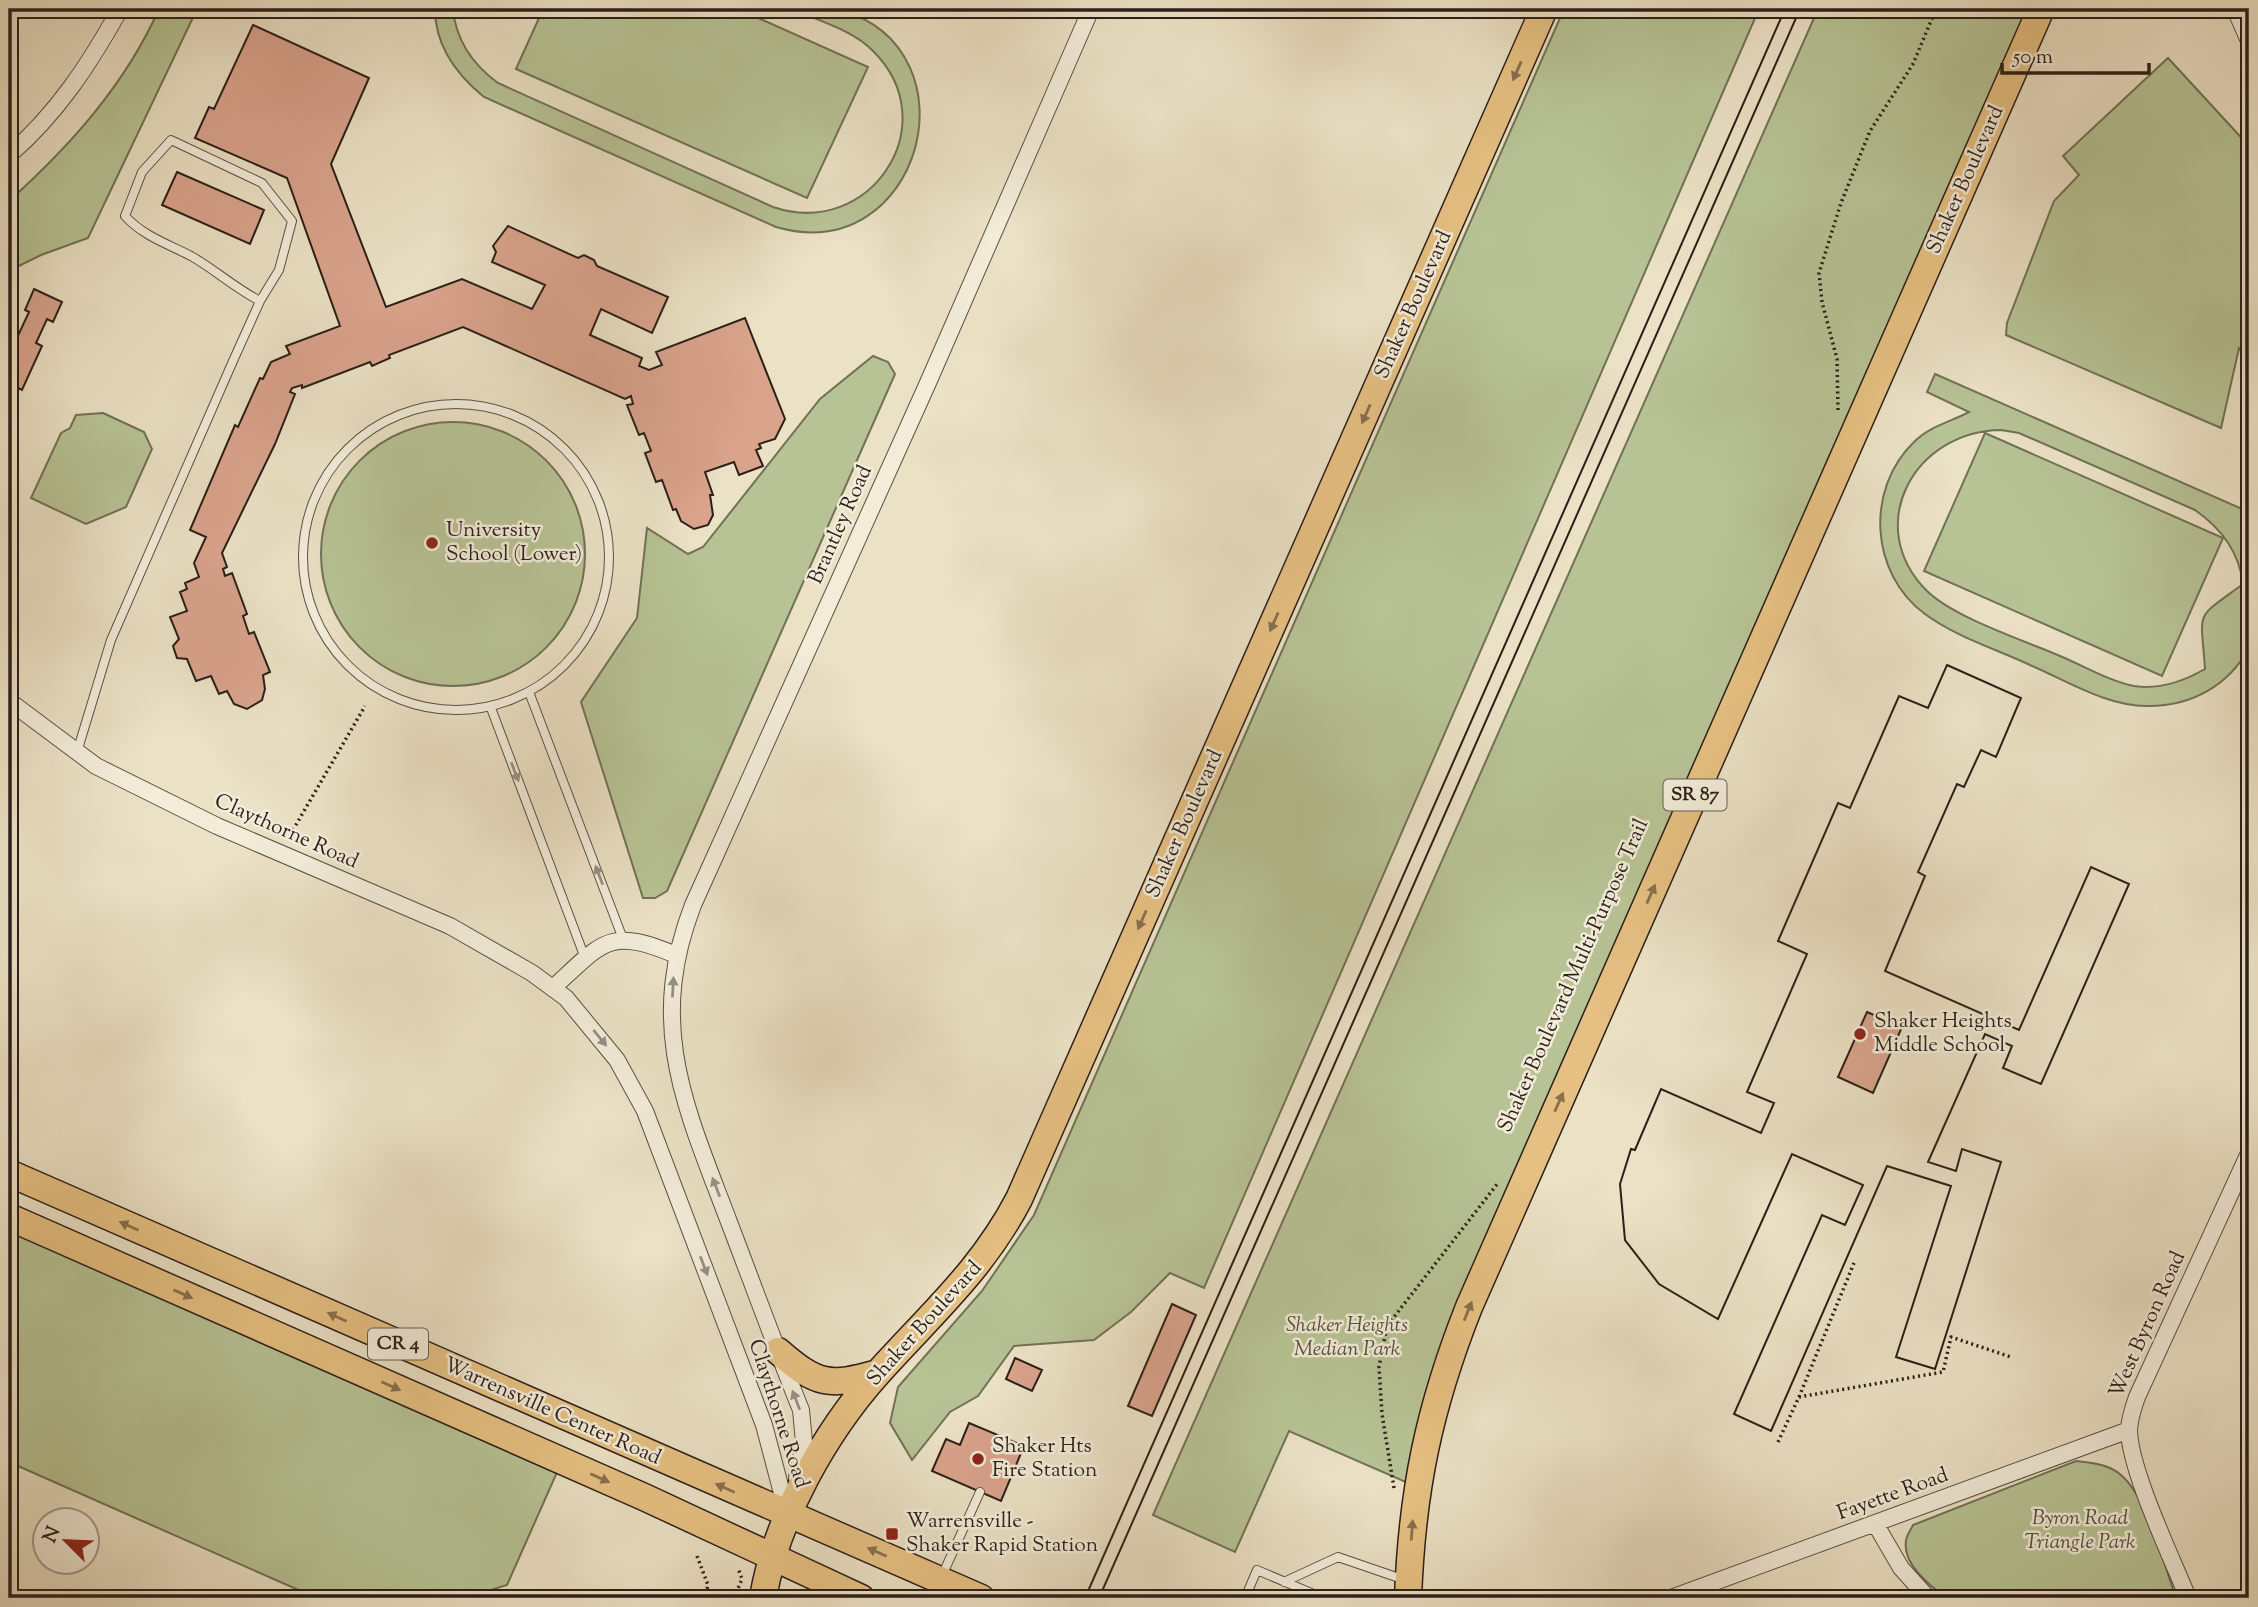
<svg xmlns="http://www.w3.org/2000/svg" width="2258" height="1607" viewBox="0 0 2258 1607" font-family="'Sorts Mill Goudy',serif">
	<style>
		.green { fill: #b7c395; stroke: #717157; stroke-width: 2; fill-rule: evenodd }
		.building { fill: #d9a38c; stroke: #2b1f19; stroke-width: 2; fill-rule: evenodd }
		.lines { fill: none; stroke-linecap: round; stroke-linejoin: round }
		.lane-casing { stroke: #5b5044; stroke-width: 10 }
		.street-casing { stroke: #5b5044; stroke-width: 18 }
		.primary-casing { stroke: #2b1f19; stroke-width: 29 }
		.path { stroke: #2b1f19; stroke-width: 3.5; stroke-dasharray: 2 3.5; stroke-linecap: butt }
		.lane { stroke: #f2ecd9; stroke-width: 8 }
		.street { stroke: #f2ecd9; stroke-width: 16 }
		.primary { stroke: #e6c082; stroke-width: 26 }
		.tram { stroke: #2b1f19; stroke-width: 2 }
		.oneway { fill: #88704e }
		.oneway2 { fill: #989083 }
		.poi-dot { fill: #8f2418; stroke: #f2ecd9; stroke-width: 2.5 }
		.labels { text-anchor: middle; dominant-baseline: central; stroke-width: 5; stroke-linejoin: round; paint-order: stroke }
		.shield { fill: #f2ecd9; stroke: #675c53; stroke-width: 2 }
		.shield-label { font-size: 19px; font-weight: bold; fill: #2b1f19 }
		.street-label { font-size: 21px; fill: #2b1f19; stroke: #f2ecd9 }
		.poi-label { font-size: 21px; fill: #2b1f19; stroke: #f2ecd9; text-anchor: start }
		.park-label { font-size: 21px; font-style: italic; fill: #55503e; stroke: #f2ecd9 }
	</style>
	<rect width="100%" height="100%" fill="#ebe1c5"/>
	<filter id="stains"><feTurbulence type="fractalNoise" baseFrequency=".00286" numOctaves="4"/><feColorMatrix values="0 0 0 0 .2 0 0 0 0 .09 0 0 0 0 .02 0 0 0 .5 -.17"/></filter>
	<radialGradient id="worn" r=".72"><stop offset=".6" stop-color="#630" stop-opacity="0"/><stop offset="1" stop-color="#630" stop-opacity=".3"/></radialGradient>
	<path class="green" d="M159 9H197L88 238 41 255 9 271V201C70 146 125 85 159 9Z
		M435 9H453C456 41 472 64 498 83L773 207C870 240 947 124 873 51 853 30 819 21 792 9 807 9 827 5 841 10 980 51 920 269 776 227L484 97C457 75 435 45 435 9Z
		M543 9H738L868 67 807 198 516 69Z
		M1564 9H1759L1204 1288 1170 1273 1131 1312 1094 1340 1014 1346 978 1396 950 1412 912 1460 890 1423 898 1387 982 1291 1034 1215Z
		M1818 9H2041L1480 1280 1417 1487 1289 1431 1235 1552 1153 1515Z
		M2168 58 2249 146V358L2239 348 2221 428 2006 335 2007 323 2054 201 2079 175 2063 156Z
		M873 356 888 362 895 374 667 891 655 898H643L581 702 637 618 647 528 688 554 703 547 820 399Z
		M1935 374 2249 512V648C2229 685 2192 706 2149 706 2108 707 2067 681 2030 665 1996 649 1956 637 1925 614 1870 574 1865 489 1914 442 1930 426 1950 422 1969 412L1927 392ZM2001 430 2019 433 2195 510C2221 528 2239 551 2243 584 2193 621 2201 608 2205 669 2184 681 2159 690 2134 686 2109 681 2084 666 2060 656 2023 640 1955 618 1927 591 1862 526 1914 431 2001 430Z
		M103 413 144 432 152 449 126 507 86 524 31 498 61 433 70 428 76 415Z
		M321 554a132 132 0 1 1 264 0a132 132 0 1 1-264 0Z
		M1985 433 2223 538 2162 676 1924 571Z
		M9 1217 562 1461 507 1585 465 1598 312 1596 9 1462Z
		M2076 1461C2092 1463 2109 1464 2121 1475 2148 1498 2164 1565 2176 1598H1947C1931 1587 1902 1564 1906 1541 1906 1536 1911 1530 1913 1525Z"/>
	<path class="building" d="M253 25 369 78 331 164 386 307 462 279 532 309 545 285 492 262 496 252 493 246 508 226 578 258 584 255 594 260 597 266 668 297 652 333 601 309 590 335 642 358 639 366 649 370 662 365 656 352 745 318 785 419 775 439 759 444 761 448 756 450 763 466 739 475 734 462 705 472 713 495H710L713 515 708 525 694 529 681 521 676 509 673 510 662 480 656 482 645 453 651 451 644 433 639 435 627 405 633 404 631 396 625 399 463 327 389 355 390 358 372 366 370 362 302 388V385L292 388 290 392 295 394 275 444 222 553 227 567 223 569 225 576 232 573 247 614 243 616 249 634 254 632 270 672 263 675 265 689 262 700 247 709 234 704 227 691 219 694 211 676 196 681 187 659 177 658 173 646 179 639 170 617 187 611 180 592 187 589 185 583 199 577 194 563 206 537 190 530 235 425 238 427 260 378 263 379 271 362 290 354 286 346 340 326 287 178 195 138 209 107 214 109Z
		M177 172 264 210 250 244 162 205Z
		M34 289 62 302 53 322 47 319 36 343 42 346 22 390 16 387 9 404V355L29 312 25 310Z
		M1947 665 2021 698 1996 757 1981 750 1964 787 1957 784 1918 872 1925 876 1885 971 2019 1030 2091 867 2129 884 2041 1084 2003 1068 2012 1046 1985 1034 1928 1162 1956 1171 1962 1149 2001 1162 1935 1369 1896 1357 1951 1186 1887 1166 1771 1431 1734 1414 1822 1215 1845 1225 1863 1185 1792 1154 1718 1319 1659 1284 1625 1240 1620 1184 1631 1149 1635 1150 1661 1089 1761 1133 1774 1103 1747 1092 1807 954 1778 941 1838 803 1850 808 1899 696 1928 708ZM1867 1012 1902 1027 1873 1093 1838 1077Z
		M1947 665 2021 698 1996 757 1981 750 1964 787 1957 784 1918 872 1925 876 1885 971 2019 1030 2091 867 2129 884 2041 1084 2003 1068 2012 1046 1985 1034 1928 1162 1956 1171 1962 1149 2001 1162 1935 1369 1896 1357 1951 1186 1887 1166 1771 1431 1734 1414 1822 1215 1845 1225 1863 1185 1792 1154 1718 1319 1659 1284 1625 1240 1620 1184 1631 1149 1635 1150 1661 1089 1761 1133 1774 1103 1747 1092 1807 954 1778 941 1838 803 1850 808 1899 696 1928 708Z
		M1172 1304 1196 1315 1152 1416 1128 1406Z
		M1015 1358 1042 1370 1032 1391 1006 1379Z
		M969 1423 1024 1446 1001 1501 932 1471 946 1439 960 1445Z"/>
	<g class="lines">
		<g class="lane-casing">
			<path id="lane" d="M303 557a153 153 0 1 1 306 0a153 153 0 1 1-306 0Z
				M529 692 623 939
				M491 708 585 958
				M77 752 111 640 233 361 260 301 279 270 292 221 262 183 171 140 142 172 125 216C143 236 168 244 191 256 214 269 235 288 260 301
				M941 1578 980 1492
				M1284 1582 1338 1557 1405 1580
				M1245 1598 1257 1570 1323 1598"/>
		</g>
		<g class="street-casing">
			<path id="street" d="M2235 9 2249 41
				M9 155C57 114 90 63 120 9
				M9 701 96 766 217 826 450 926 532 973 566 998 617 1060 645 1111 764 1425 787 1512
				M554 987C604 941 609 927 676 955
				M797 1478 804 1442 801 1410C776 1348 753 1285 729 1222 686 1108 646 1027 693 905L927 385 1091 9
				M1876 1525 1901 1568 1928 1598
				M1671 1598 2129 1430
				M2188 1598C2172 1558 2129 1469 2129 1429 2130 1418 2133 1408 2137 1397L2249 1153"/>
		</g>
		<g class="primary-casing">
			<path id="primary" d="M9 1173 981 1598
				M9 1217 644 1497 861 1598
				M778 1351C817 1385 829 1387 878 1373
				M763 1598C776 1519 825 1432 878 1373 931 1314 982 1270 1019 1199L1544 9
				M1408 1598C1412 1490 1429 1408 1469 1307L2041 9"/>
		</g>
		<path class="path" d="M1838 410 1837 359 1822 302 1819 273 1841 203 1870 131 1913 64 1936 9
			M293 830 365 706
			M1799 1397 1854 1263
			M1778 1442 1799 1397 1943 1372 1951 1337 2011 1357
			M1394 1488 1382 1414 1379 1367 1387 1326 1498 1183
			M697 1556 708 1585 705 1598
			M734 1598 742 1579 738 1568"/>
		<use href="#lane" class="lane"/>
		<use href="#street" class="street"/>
		<use href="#primary" class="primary"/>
		<path class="tram" d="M1085 1598 1785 9
			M1099 1598 1800 9"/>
	</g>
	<defs><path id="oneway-solid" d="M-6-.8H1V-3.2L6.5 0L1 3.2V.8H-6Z" transform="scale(1.75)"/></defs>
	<g class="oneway">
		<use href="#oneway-solid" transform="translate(1517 71) rotate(114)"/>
		<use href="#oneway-solid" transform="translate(1366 414) rotate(114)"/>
		<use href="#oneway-solid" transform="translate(1274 622) rotate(114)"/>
		<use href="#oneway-solid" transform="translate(1651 894) rotate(-66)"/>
		<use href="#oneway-solid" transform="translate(1142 920) rotate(114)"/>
		<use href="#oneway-solid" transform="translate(1559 1102) rotate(-66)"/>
		<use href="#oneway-solid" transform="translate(129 1226) rotate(-156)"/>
		<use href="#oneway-solid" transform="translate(183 1294) rotate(24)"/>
		<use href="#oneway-solid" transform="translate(1468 1311) rotate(-68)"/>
		<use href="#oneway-solid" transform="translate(337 1317) rotate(-156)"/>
		<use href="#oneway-solid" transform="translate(391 1386) rotate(24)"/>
		<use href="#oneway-solid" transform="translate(600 1478) rotate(24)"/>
		<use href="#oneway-solid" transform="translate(725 1488) rotate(-156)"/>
		<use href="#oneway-solid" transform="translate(1412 1530) rotate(-86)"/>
		<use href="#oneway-solid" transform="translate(877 1552) rotate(-156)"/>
	</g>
	<g class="oneway2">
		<use href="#oneway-solid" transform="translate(515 772) rotate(69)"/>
		<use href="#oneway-solid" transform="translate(599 875) rotate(-111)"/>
		<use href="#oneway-solid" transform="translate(673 987) rotate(-87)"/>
		<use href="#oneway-solid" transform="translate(600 1038) rotate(51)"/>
		<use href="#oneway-solid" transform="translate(716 1187) rotate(-111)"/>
		<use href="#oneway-solid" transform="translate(704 1266) rotate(69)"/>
		<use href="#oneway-solid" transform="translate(796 1400) rotate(-111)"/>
	</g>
	<g class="poi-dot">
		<circle cx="432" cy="543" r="7"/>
		<circle cx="1860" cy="1034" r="7"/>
		<circle cx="978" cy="1459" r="7"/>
		<rect x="885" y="1527" width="14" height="14" rx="3.5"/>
	</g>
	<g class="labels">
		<g class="shield">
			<rect x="1663.5" y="779.5" width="63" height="31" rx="5"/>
			<rect x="368" y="1328.5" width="60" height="31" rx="5"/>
		</g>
		<g class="shield-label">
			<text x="1695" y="795">SR 87</text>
			<text x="398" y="1344">CR 4</text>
		</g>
		<g class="street-label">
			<text transform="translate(1966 180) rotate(-66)">Shaker Boulevard</text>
			<text transform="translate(1414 305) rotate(-66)">Shaker Boulevard</text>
			<text transform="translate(841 525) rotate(-66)">Brantley Road</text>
			<text transform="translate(1185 824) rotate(-66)">Shaker Boulevard</text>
			<text transform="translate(286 832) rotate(24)">Claythorne Road</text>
			<text transform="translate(1574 976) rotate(-66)">Shaker Boulevard Multi-Purpose Trail</text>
			<text transform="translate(925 1324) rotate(-48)">Shaker Boulevard</text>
			<text transform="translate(2148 1325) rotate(-66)">West Byron Road</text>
			<text transform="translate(552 1412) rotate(24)">Warrensville Center Road</text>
			<text transform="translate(778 1414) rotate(72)">Claythorne Road</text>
			<text transform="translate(1893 1495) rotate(-20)">Fayette Road</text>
		</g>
		<g class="poi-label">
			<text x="446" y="531">University<tspan x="446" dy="24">School (Lower)</tspan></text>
			<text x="1874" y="1022">Shaker Heights<tspan x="1874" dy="24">Middle School</tspan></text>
			<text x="992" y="1447">Shaker Hts<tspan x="992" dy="24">Fire Station</tspan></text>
			<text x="906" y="1522">Warrensville -<tspan x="906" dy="24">Shaker Rapid Station</tspan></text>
		</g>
		<g class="park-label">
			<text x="1347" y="1326">Shaker Heights<tspan x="1347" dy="24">Median Park</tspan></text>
			<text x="2080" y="1519">Byron Road<tspan x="2080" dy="24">Triangle Park</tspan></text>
		</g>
	</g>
	<rect width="2258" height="1607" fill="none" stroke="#ebe1c5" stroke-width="35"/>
	<rect x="10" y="10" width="2237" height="1586" fill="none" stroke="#2b1f19" stroke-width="3.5"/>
	<rect x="18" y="18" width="2223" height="1572" fill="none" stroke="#2b1f19" stroke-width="2"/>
	<g transform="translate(66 1541) rotate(294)"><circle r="33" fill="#f2ecd9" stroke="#a29a8c" stroke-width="2"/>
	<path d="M0-5L12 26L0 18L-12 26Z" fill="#8f2418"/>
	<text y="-10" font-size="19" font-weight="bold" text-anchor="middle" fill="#2b1f19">N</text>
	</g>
	<path d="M2002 63v10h147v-10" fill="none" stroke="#2b1f19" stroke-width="3.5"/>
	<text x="2013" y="63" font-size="21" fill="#2b1f19" stroke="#f2ecd9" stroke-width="5" paint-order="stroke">50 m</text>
	<rect width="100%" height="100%" filter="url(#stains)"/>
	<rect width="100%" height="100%" fill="url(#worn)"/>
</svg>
